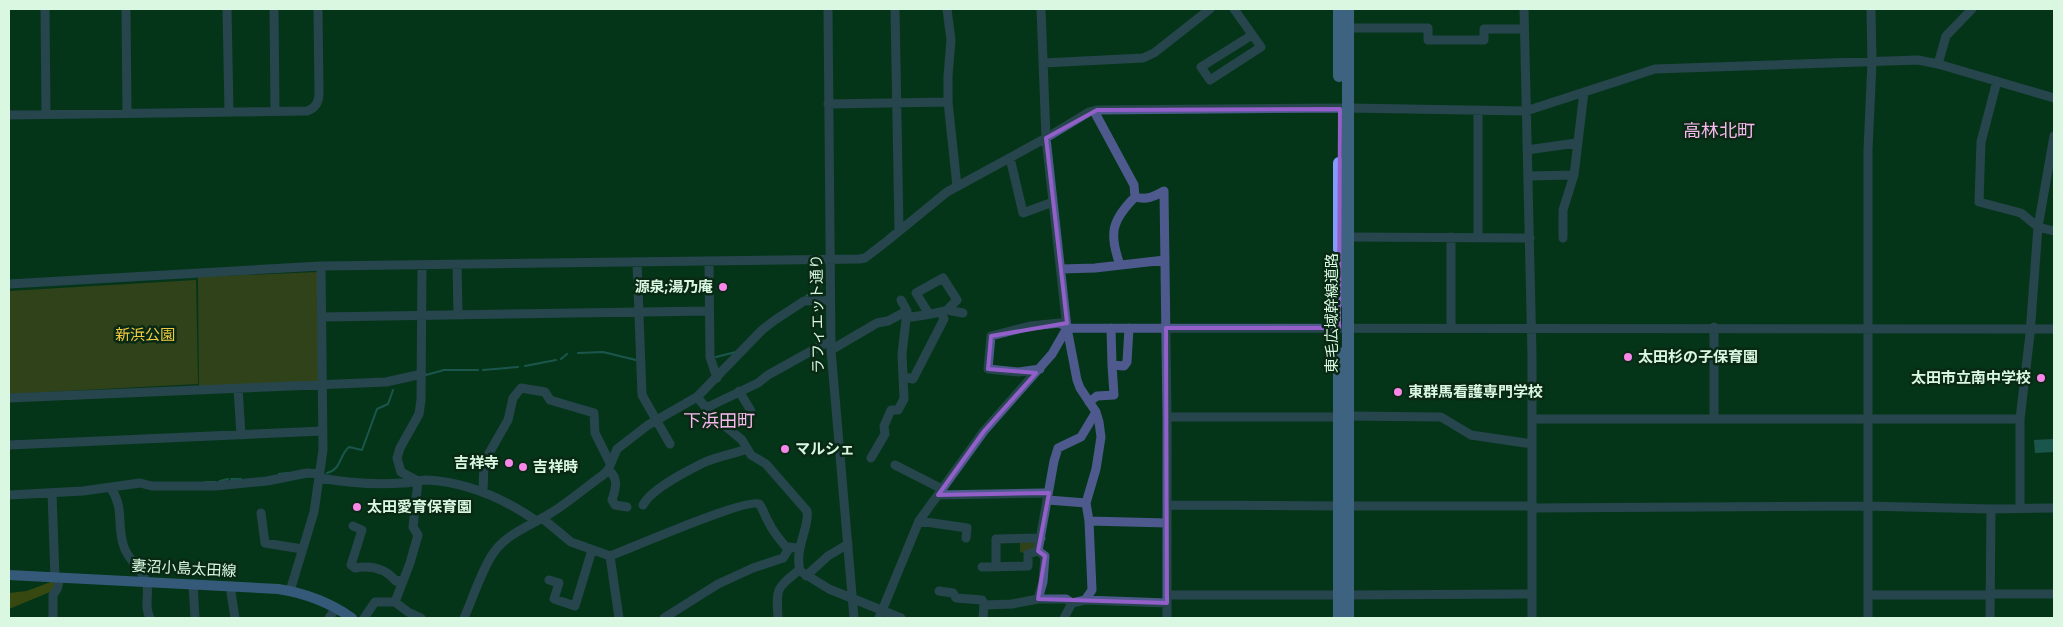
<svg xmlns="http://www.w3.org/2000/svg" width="2063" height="627" viewBox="0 0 2063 627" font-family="'Sofia Sans Condensed','Noto Sans JP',sans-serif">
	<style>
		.green { fill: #64531b }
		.forest { fill: #776008 }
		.water { fill: #377f8d }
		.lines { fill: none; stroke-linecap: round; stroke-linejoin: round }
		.stream { stroke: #377f8d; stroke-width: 2 }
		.minor { stroke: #4e5a8d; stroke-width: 9 }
		.major { stroke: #7086ee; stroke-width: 10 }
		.highway { stroke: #849bfe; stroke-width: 12 }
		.marked { fill: none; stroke: #935fc8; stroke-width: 4; stroke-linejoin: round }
		.poi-dot { fill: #f987e9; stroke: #092915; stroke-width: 2 }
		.labels { text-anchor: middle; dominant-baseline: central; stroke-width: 5; stroke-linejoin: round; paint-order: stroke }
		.poi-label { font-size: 15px; font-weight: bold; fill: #daf8e1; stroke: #092915; text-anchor: start }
		.street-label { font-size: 15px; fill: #daf8e1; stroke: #092915 }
		.park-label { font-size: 15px; fill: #f3cb42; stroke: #092915 }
		.quarter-label { font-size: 18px; fill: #f8b8ed; stroke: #092915 }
	</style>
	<rect width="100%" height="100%" fill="#053519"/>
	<path class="green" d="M318 272V382L199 387 198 277Z
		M196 280 198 384 9 394V291Z
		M1020 538H1041L1038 551 1028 554 1020 552Z"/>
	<path class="forest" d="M53 581 55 586 50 592 9 609V593L27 591Z"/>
	<path class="water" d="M2054 439V452L2035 453 2034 440Z"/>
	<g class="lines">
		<path class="stream" d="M806 296 821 286
			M578 353 603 352 636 360
			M716 357 736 352
			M561 359 567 354
			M525 366 556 360
			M483 370 518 367
			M426 375 444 370H478
			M327 473C342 469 339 455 349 447L362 450 377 409 388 404 393 390
			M279 474 287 473
			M231 479H241
			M220 481 228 479
			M205 482H215"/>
		<path class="minor" d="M45 9 46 114
			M126 9 127 113
			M227 9 229 112
			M274 9 275 111
			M828 9 831 350 854 618
			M895 9 899 231
			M947 9 951 40 948 76V102L957 186
			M1041 9 1046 138 1067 328 1077 380 1080 388 1096 412 1099 422 1101 437 1096 469 1086 503 1089 521 1092 590 1085 600
			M1234 9 1261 47 1210 80 1201 67 1252 35
			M1524 9 1532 355V618
			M1348 28H1428V40H1484V29H1524
			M1043 63 1143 58 1154 53 1210 9
			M1938 64 1946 36 1972 9
			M1997 81 1981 142 1979 202 2021 213 2038 227 2054 231
			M828 104 948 102
			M1478 110V237
			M1094 111 1134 185 1135 197C1111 221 1109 234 1120 265
			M9 115 307 111C316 108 319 102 319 93L318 9
			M1527 150 1576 143
			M1010 158 1023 213 1053 202
			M1528 176 1574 175 1584 92
			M1135 197C1147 200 1153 197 1164 191L1167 417V618
			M1348 237 1530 238
			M1451 237V328
			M1563 238V210L1574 175
			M709 261 710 357 717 378
			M637 262 642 395 670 444
			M457 265 458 315
			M1061 269 1095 268 1165 260
			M9 284 321 266 859 259 865 258 887 241 947 192 1046 138 1089 112 1097 110 1348 108 1526 111 1655 69 1918 60 1938 64 2054 98
			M929 314 916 293 943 278 957 300 947 310
			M322 317 709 311
			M1111 328 1112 365
			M831 350 877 323 888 321 903 313C905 315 908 316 910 317 914 317 944 312 947 310L963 313
			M1040 369 1019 372 988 369 991 336 1030 326 1060 323 1067 328 2054 329
			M904 377 913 379 944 319 941 313
			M238 388 241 435
			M739 391 751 411
			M697 397 713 416 742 440 751 455 766 464 807 511C810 527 794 548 800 571L829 589 901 618
			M9 398 386 382 422 374
			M1089 402 1097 396 1114 395 1112 365 1124 366 1127 362 1129 328
			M706 408 758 383 768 375 831 340
			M1348 416 1441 417 1471 435 1532 444
			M1167 417H1339
			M1714 417V327
			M1532 419H2020
			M9 445 323 431
			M871 458 885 434 884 426 891 410H898L904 399 902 354 907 311 901 300
			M895 465 942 489
			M608 470C619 478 616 488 612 500L615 505 627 507
			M320 478C348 483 375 485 403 483 411 483 418 480 426 480 466 482 503 498 535 520
			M418 481 401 472 397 458 400 448 419 414 421 400 422 265
			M418 481 413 527 418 535 410 563 395 602 408 612 421 618
			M111 488C125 510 116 524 124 547 128 560 144 571 147 584 149 596 144 607 150 618
			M483 492 484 462 508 420 513 398 521 388 545 392 550 400 594 413 595 433 610 463
			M52 493 55 578
			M9 495 83 491 140 483 152 486H215L267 481 307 473 320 474
			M938 495 1044 493 1047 494 1048 500
			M1048 500 1086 503
			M643 505C651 489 687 471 703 463 716 457 733 454 747 449
			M1168 505 1339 506
			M1348 506H1532
			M1532 508 1865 506 1991 509
			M2020 508V419L2030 334 2038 227 2054 136
			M261 513 265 543 302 549
			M542 518 571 542 610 556C629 549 748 497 759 504 763 508 765 517 768 521 772 530 779 539 786 547L799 548
			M919 521 967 528 966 538
			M1089 521 1167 523
			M353 526 362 530 351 565 355 568C371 565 385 568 396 581L403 580
			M1038 551 1045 556 1043 582 1038 599H1066L1072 603
			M610 556 619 618
			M982 567 1028 566V554L1038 551 1054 461 1058 448 1081 437 1096 412
			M996 567V539L1041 538
			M806 576 828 556 848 544
			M549 580 559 583 554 599 575 606 592 550
			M193 584 195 618
			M230 586 235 618
			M290 591 314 512 323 450 321 266
			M939 591 953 593 956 598 982 600 984 605
			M1991 594H2054
			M1167 595H1339
			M1348 595 1532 594
			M1868 595H1990
			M53 618V595L57 589 60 578
			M329 618 336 608
			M364 618 375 602H395
			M464 618C473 598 480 574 492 555 504 536 525 528 544 517 565 506 583 489 603 475L608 470 617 449 648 425 697 397 762 330 775 320 804 301 830 300
			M664 618 718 584 753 568 783 558 790 547
			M778 618C776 588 776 589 799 570
			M879 618 919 521 984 431 1052 354 1067 328
			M983 618 984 605 1012 604 1038 599
			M1064 618 1072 603 1085 600 1167 603
			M1868 618V150L1872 62 1871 9
			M1990 618 1991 509 2054 508"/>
		<path class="major" d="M9 575 278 589C305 593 329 602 352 618"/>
		<path class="highway" d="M1339 9V76
			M1339 301V163
			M1339 618V353
			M1348 618V9"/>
	</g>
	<path d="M0 0H2063V627H0ZM1340 109 1339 328H1166L1167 603 1038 599 1045 556 1038 551 1049 493 938 495 984 431 1036 373 988 369 991 336 1067 323 1046 138 1097 110Z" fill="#053519" fill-opacity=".55" fill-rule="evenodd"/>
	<path class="marked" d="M1340 109 1339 328H1166L1167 603 1038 599 1045 556 1038 551 1049 493 938 495 984 431 1036 373 988 369 991 336 1067 323 1046 138 1097 110Z"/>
	<g class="poi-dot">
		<circle cx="723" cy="287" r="5"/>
		<circle cx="1628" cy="357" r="5"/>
		<circle cx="2041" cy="378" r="5"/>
		<circle cx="1398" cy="392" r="5"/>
		<circle cx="785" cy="449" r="5"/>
		<circle cx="509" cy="463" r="5"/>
		<circle cx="523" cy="467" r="5"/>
		<circle cx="357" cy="507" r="5"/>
	</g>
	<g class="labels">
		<g class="poi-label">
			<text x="713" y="287" text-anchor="end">源泉;湯乃庵</text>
			<text x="1638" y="357">太田杉の子保育園</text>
			<text x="2031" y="378" text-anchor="end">太田市立南中学校</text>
			<text x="1408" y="392">東群馬看護専門学校</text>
			<text x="795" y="449">マルシェ</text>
			<text x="499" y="463" text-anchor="end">吉祥寺</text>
			<text x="533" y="467">吉祥時</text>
			<text x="367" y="507">太田愛育保育園</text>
		</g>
		<g class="street-label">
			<text transform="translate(1332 313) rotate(-90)">東毛広域幹線道路</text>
			<text transform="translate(818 314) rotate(-91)">ラフィエット通り</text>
			<text transform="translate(184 569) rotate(3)">妻沼小島太田線</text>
		</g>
		<g class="park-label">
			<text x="145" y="335">新浜公園</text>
		</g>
		<g class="quarter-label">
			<text x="1719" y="131">高林北町</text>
			<text x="719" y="421">下浜田町</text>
		</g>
	</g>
	<rect width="2063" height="627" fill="none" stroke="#daf8e1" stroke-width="20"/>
</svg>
